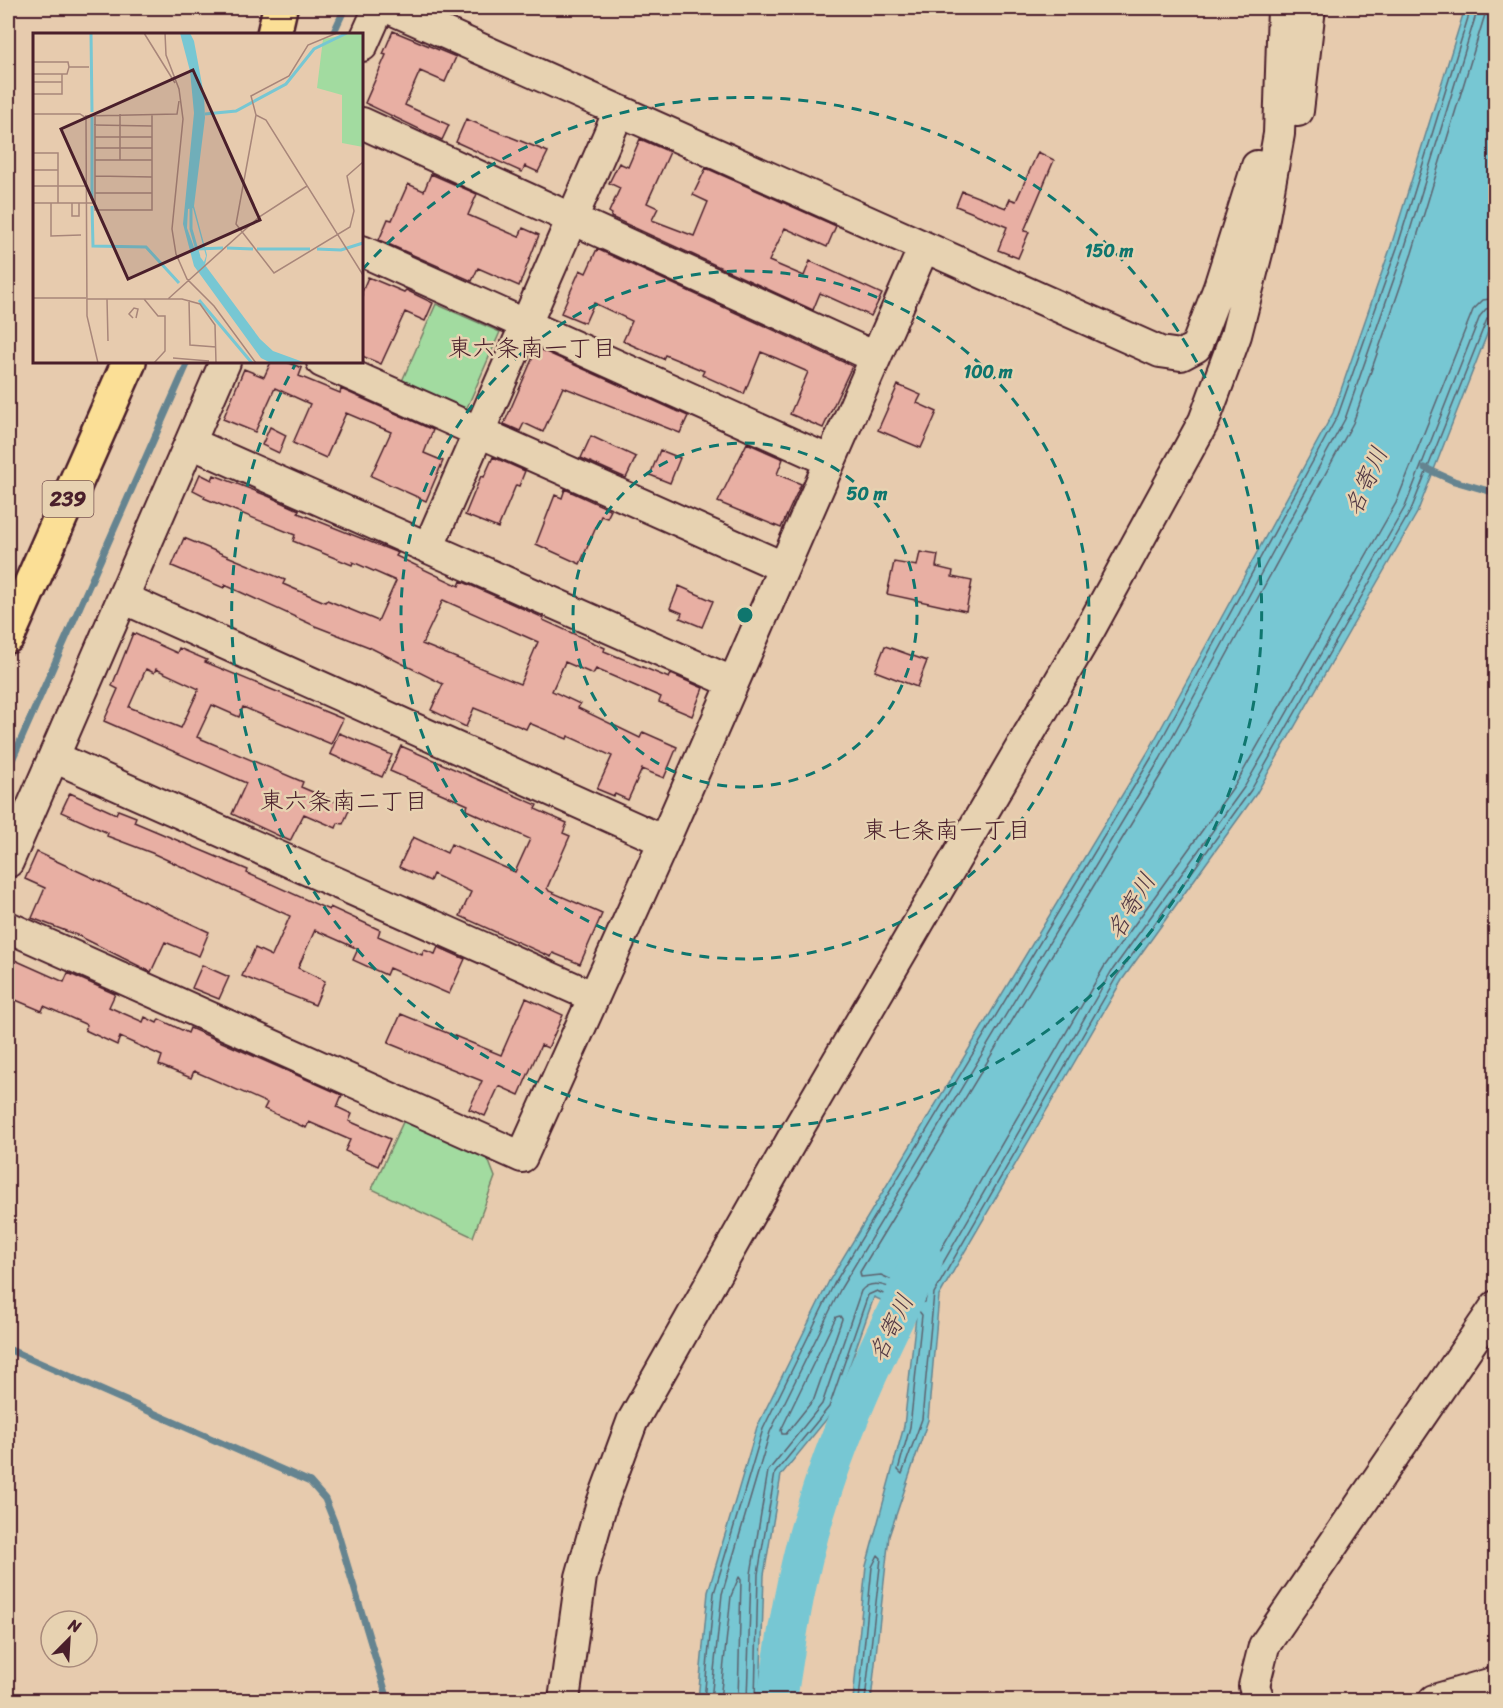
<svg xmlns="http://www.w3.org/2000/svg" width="1503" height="1708" viewBox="0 0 1503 1708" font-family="Sriracha,'Klee One',sans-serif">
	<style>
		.green { fill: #a2dba0; stroke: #767d66; stroke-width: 1.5 }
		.water { fill: #77c7d3; stroke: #658490; stroke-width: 1.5 }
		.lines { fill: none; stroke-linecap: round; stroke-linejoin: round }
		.shore { stroke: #5c626e; stroke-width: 1.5 }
		.stream { stroke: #658490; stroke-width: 7 }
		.river { stroke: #77c7d3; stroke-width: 40 }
		.building { fill: #e8afa3; stroke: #4a1f2b; stroke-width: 1.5; fill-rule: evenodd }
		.minor-casing { stroke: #4a1f2b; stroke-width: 34 }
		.highway-casing { stroke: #4a1f2b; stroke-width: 38 }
		.minor { stroke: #e7d2b1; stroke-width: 30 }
		.highway { stroke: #fbdf96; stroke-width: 33 }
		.ring { fill: none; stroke: #0f766e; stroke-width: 3; stroke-dasharray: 10 8 }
		.labels { text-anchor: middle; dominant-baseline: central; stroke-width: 5; stroke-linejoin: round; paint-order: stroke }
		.shield { fill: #e7d2b1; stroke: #795553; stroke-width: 1.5 }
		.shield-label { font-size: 21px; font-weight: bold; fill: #4a1f2b }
		.neighbourhood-label { font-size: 24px; fill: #4a1f2b; stroke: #e7d2b1 }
		.water-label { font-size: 24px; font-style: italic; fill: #513844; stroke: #e7d2b1 }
		.inset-river { fill: none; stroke: #77c7d3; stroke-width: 3 }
		.inset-road { fill: none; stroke: #a8867a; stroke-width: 1.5 }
		.view { fill: #4a1f2b; fill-opacity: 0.15; stroke: #4a1f2b; stroke-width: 3 }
		.inset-edge { fill: none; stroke: #4a1f2b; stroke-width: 3 }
		.centre { fill: #0f766e; stroke: #e7d2b1; stroke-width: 3 }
		.ring-label { font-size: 18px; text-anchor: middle; font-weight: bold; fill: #0f766e; stroke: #e7d2b1; stroke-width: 5; stroke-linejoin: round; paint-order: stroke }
	</style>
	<rect width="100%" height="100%" fill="#e7cbae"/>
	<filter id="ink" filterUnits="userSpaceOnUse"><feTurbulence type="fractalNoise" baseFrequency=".0167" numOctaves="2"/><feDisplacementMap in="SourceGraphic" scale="12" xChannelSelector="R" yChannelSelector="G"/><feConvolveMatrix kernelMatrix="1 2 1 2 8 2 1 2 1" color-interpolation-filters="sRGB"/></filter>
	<g filter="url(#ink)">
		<path class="green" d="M436 304 500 332 466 410 402 381Z
			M404 1120 488 1159 495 1177 473 1237 372 1189Z"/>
		<path class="water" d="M1465 8H1495V314L1417 513 1256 794 1122 980 939 1296 928 1420 889 1536 871 1700H853L866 1566 904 1426 916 1316 874 1297 834 1410 781 1475 764 1575 760 1700H698L708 1592 757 1427 829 1281 1148 752 1333 413 1391 246Z"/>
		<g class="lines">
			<path class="shore" d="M1487 8 1412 253 1353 423 1168 763 860 1272 861 1277 881 1275 914 1290 918 1289 1104 967 1237 782 1396 503 1473 310 1483 300 1496 298
				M840 1316 842 1319 814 1399 786 1434H782L781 1430 836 1317Z
				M704 1700 714 1593 763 1429 834 1284 1153 755 1338 415 1397 248 1471 8
				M711 1700 722 1594 770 1432 841 1288 1160 759 1345 419 1404 250 1478 8
				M720 1700 731 1596 739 1577 741 1580 738 1700
				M747 1700 751 1574 768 1471 822 1404 861 1291C875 1273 905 1296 921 1303L925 1302 928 1289 1111 972 1245 786 1405 507 1480 316 1486 309 1496 307
				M755 1700 758 1574 775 1473 829 1407 868 1295 877 1291 918 1310 922 1315 910 1427 898 1470 902 1474 922 1419 934 1293 1117 976 1251 790 1411 510 1487 319 1496 315
				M859 1700 872 1567 878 1555 881 1558 865 1700"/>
			<path class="stream" d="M333 34 345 8
				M1425 468 1454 481 1496 493
				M8 769 188 362
				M8 1349 310 1482 325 1499 335 1524 388 1700"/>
			<path class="river" d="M777 1700C787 1634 797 1567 818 1503 844 1419 883 1338 923 1260"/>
		</g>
		<path class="building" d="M393 31 456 57 445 82 420 71 405 105 449 125 442 140 365 103 386 55 383 54Z
			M466 119 548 152 538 172 525 166 522 172 456 142Z
			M640 139 670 152 647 203 658 208 652 220 694 236 708 202 693 195 706 168 836 226 827 247 785 228 769 261 804 276 810 261 882 294 871 316 820 293 813 310 611 217 612 214 609 212 620 188 609 183 619 163 628 167Z
			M1038 152 1054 160 1024 231 1029 232 1018 258 998 250 1007 227 956 206 962 191 1006 208 1010 199 1016 201Z
			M431 174 477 194 468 215 519 237 523 228 539 235 519 286 478 268 472 281 379 240 388 219 392 220 408 184 424 191Z
			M597 249 852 366 823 428 790 414 808 372 776 358 761 352 744 394 702 375 704 371 665 355 663 359 623 341 632 321 594 303 585 323 561 313 580 270 586 273Z
			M368 277 404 292 406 290 433 303 425 321 405 312 381 364 362 356V292Z
			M537 348 688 416 680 433 563 387 543 432 524 423 520 431 504 424Z
			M271 362H287L302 368 299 376 340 393 341 389 433 430 424 453 443 461 426 501 371 476 391 432 346 413 326 458 293 443 310 404 275 388 255 432 223 419 244 369 264 377Z
			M898 385 921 395 917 403 937 412 921 448 878 430Z
			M270 427 286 435 279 453 262 445Z
			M591 436 636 457 626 478 581 458Z
			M747 443 783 459 777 474 801 484 781 528 718 502Z
			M660 450 680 458 670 483 650 475Z
			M493 457 525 471 519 486 516 485 498 528 465 515 481 476 484 477Z
			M200 474 212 480 214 475 268 496 299 510 298 513 398 553 396 556 459 586 461 581 544 618 543 620 605 648 604 651 669 678 671 674 703 688 692 716 659 702 661 697 596 669 593 674 565 662 552 691 580 704 578 708 640 738 643 732 677 747 664 778 642 769 628 800 615 794 614 796 597 789 612 756 568 736 567 739 529 723 526 729 474 708 466 727 431 710 443 684 369 647 315 626 225 585 224 588 172 566 184 538 285 580 283 584 325 602 327 600 378 621 396 581 353 562 352 565 293 541 295 535 204 498 205 496 193 490ZM443 600 538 642 520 684 422 644Z
			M565 489 611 510 607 518 601 516 580 564 536 544 555 495 562 498Z
			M920 552 938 555 936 567 953 571 952 577 972 581 966 611 887 594 894 562 917 566Z
			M679 586 713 601 702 627 680 618 682 613 670 608Z
			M133 633 177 653 179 648 207 660 205 662 343 719 331 744 243 707 239 717 212 705 197 737 303 782 301 787 350 808 343 824 338 823 336 828 304 814 290 841 232 814 246 783 104 721 118 689 112 686ZM146 669 154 673 156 669 199 689 181 728 129 707Z
			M885 646 927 661 917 687 875 671Z
			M339 733 392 755 382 777 330 754Z
			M401 746 537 805 535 809 567 823 563 833 570 836 547 888 549 891 602 914 580 964 553 953 551 957 460 916 471 892 433 874 430 881 399 867 413 837 447 853 451 844 515 872 530 839 466 810 468 805 390 771Z
			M70 793 116 814 118 810 136 817 134 822 248 870 247 873 329 910 330 907 380 930 378 936 422 955 424 950 435 954 438 947 465 959 449 994 389 968 386 975 353 960 358 949 315 930 298 968 325 981 315 1005 242 976 255 948 272 956 290 916 152 853 107 836 108 833 61 812Z
			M37 852 209 932 199 956 165 942 151 972 79 936 32 918 45 888 25 879Z
			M8 957 64 982 68 973 115 994 109 1007 143 1022 145 1017 157 1023 159 1019 188 1033 190 1028 342 1095 337 1107 352 1114 349 1121 390 1139 378 1166 345 1151 350 1140 309 1122 306 1128 264 1109 267 1103 194 1071 191 1078 159 1065 162 1056 120 1037 117 1045 85 1030 87 1025 44 1006 42 1011 11 998 13 993 8 990Z
			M202 965 229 977 219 999 192 988Z
			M526 998 563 1015 548 1048 541 1045 519 1095 499 1086 485 1116 469 1109 482 1081 388 1043 401 1014 501 1055Z"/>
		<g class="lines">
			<g class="minor-casing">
				<path id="minor" d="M389 8 1160 352 1181 355 1196 347 1219 287 1257 166
					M362 46 379 8
					M1298 111 1310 8
					M362 123 875 357
					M362 251 830 461
					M322 362 783 567
					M191 443 732 682
					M429 546 619 111
					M123 598 664 841
					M54 757 594 997
					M8 862 225 362
					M8 927 522 1157 664 841 924 247
					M564 1700 581 1577 601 1506 632 1422 798 1129 1089 631 1204 421 1236 335 1259 245 1279 134 1283 8
					M1259 1700 1254 1686 1264 1646 1496 1306
					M1434 1700 1496 1682"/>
			</g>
			<g class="highway-casing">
				<path id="highway" d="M274 34 280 8
					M8 636 129 362"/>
			</g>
			<use href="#minor" class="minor"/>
			<use href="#highway" class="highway"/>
		</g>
	</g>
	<g class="ring">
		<circle cx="745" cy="615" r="172"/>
		<circle cx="745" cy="615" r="344"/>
		<path d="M362 270A515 515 0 1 1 295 365"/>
	</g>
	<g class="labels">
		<rect class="shield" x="42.5" y="481" width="51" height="36" rx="4.5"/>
		<g class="shield-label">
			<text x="68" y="499">239</text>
		</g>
		<g class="neighbourhood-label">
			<text x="532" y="348">東六条南一丁目</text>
			<text x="344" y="801">東六条南二丁目</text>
			<text x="947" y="830">東七条南一丁目</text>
		</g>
		<g class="water-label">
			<text transform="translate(1366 481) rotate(-66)">名寄川</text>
			<text transform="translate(1131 906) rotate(-59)">名寄川</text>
			<text transform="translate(891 1328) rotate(-64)">名寄川</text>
		</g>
	</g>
	<g transform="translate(33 33)">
		<rect width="330" height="330" fill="#e7cbae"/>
		<path d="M323 0H330V114L309 110V62L284 55 290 6Z" fill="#a2dba0"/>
		<path d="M147 0H157L161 8 171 62 172 85 161 173 174 222 172 232 227 306 240 318 273 330H238L228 325 161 233 150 191 161 80 157 38ZM160 175 173 223 171 229 162 217 154 195 155 176Z" fill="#77c7d3" fill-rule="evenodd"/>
		<path class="inset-river" d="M58 0 59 79M172 81 203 78 253 51 281 16 314 0M59 84V166M59 173 60 213 113 214 146 250M158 173V196L166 224M194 215 220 216M163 216 190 215M224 216H277M284 216 308 217 330 210M166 267 219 330"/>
		<path class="inset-road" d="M111 0 142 50M132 0 133 22 146 56 150 86 139 196 143 221 154 246 181 273 223 330M304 0 275 12 256 43 218 63 223 82 203 191 241 240 317 194 321 178 314 143 330 129M0 29H35L36 34 34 41H0M36 34H56M0 49H29M0 61H29V41M0 81H47L53 85 54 283 65 330M62 81V177H119V81M87 81V127M223 82 233 87 330 242M52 83 144 81 146 68M61 92 119 93M62 104H119M62 115H119M0 120H25V137M62 127H119M0 137H25V170M62 143 119 144M0 153H53M62 160H119M0 170H62M18 170V203L48 202M39 170V183H46V170M0 265H53M54 266H149L167 271 182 292 183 330M74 266 75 308M111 266 125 283H132V318L121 330M135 266 226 184 274 153M156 267 157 312 183 314M100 285 96 281 101 275 105 276 103 285M140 325 176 328"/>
		<path class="view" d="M160 37 227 187 95 246 28 96Z"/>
		<rect width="330" height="330" class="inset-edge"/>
	</g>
	<circle cx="745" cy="615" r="9" class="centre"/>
	<g class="ring-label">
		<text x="1109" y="257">150 m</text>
		<text x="988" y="378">100 m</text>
		<text x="867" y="500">50 m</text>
	</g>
	<rect width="1503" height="1708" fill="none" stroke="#e7d2b1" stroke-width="30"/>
	<rect x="15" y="15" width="1473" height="1678" fill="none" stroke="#4a1f2b" stroke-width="2" filter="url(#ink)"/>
	<g transform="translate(69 1639) rotate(24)"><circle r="28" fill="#e7d2b1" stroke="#a88a7b" stroke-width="1.5"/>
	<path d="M0-4.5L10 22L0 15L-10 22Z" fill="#4a1f2b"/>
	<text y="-9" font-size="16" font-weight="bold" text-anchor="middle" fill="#4a1f2b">N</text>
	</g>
</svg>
